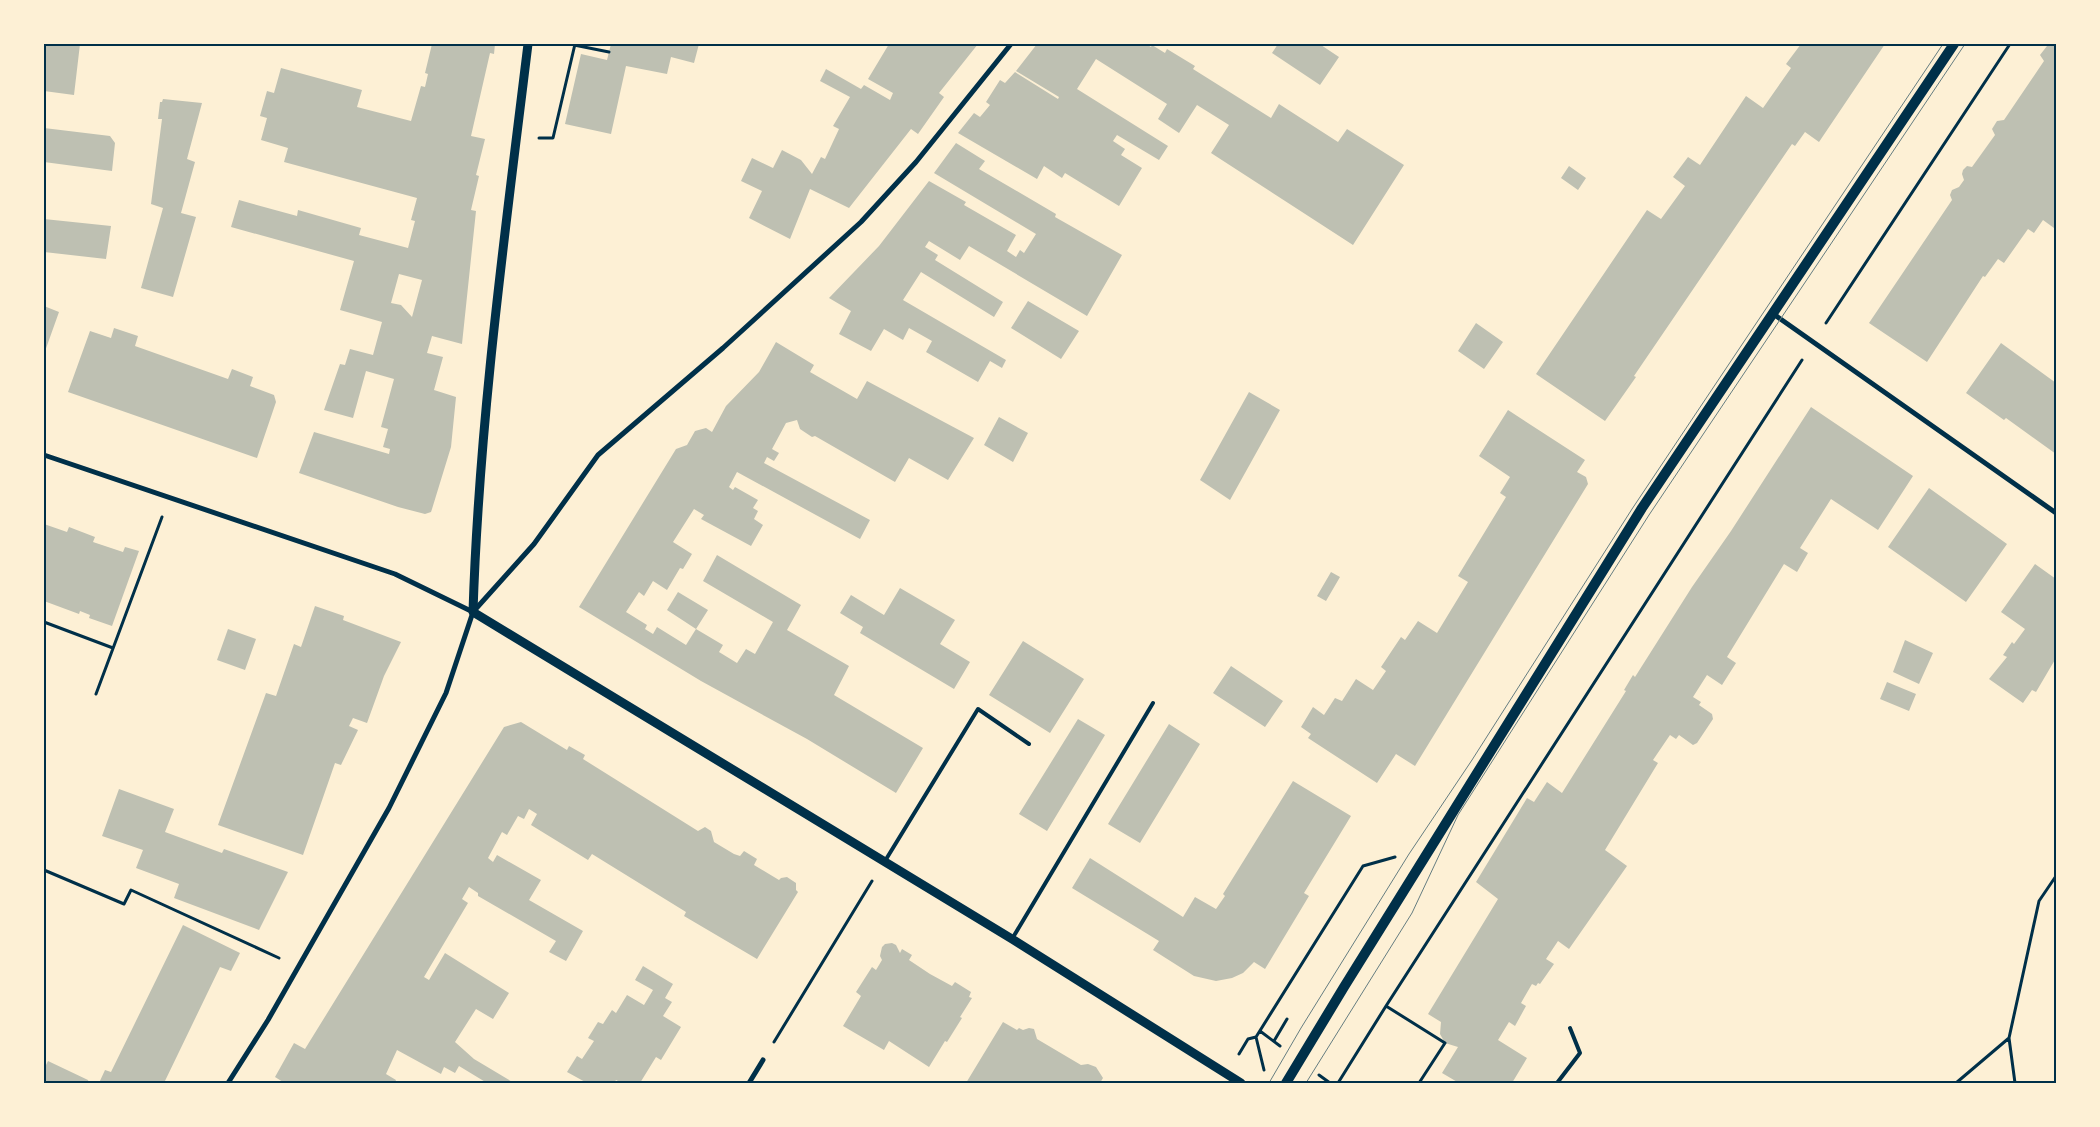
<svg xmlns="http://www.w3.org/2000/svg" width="2100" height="1127" viewBox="0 0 2100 1127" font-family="Figtree,sans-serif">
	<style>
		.building { fill: #bec0b2; fill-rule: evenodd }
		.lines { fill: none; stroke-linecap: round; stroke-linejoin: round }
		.path { stroke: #003049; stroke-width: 3 }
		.service { stroke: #003049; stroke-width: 4 }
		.minor { stroke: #003049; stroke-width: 5 }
		.tertiary { stroke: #003049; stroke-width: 9 }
		.secondary { stroke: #003049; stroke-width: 10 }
		.tram { stroke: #657d81; stroke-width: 1 }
		.neatline { fill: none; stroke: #003049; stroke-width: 2 }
	</style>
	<rect width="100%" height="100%" fill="#fdf0d5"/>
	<path class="building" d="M44 44H80L74 95 44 91Z
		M432 44H495L494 54 490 53 471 136 485 139 476 175 479 176 471 210 476 211 462 344 432 336 427 353 443 357 434 390 456 397 451 447 432 509 431 512 425 514 398 507 299 473 314 432 389 454 390 449 383 447 388 429 381 427 394 379 366 371 353 418 324 410 340 364 345 365 350 349 373 355 382 322 340 310 354 261 231 227 239 200 297 216 298 210 361 228 359 235 408 248 415 221 411 220 417 198 284 162 288 148 261 140 267 118 260 116 267 91 274 93 281 68 362 90 357 107 411 121 421 86 425 87 428 74 425 73ZM399 274 422 280 412 317 401 305 391 303Z
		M611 44H699L694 63 671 57 667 74 626 66 611 134 565 124 581 54 607 60Z
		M889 44H978L939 93 944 97 918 134 911 129 849 208 810 189 790 239 749 218 762 191 741 181 752 158 773 168 782 150 801 160 812 174 821 157 825 159 839 129 833 126 850 97 820 81 826 69 861 89 864 85 890 100 893 93 868 79Z
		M1037 44H1146L1151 47 1152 45 1165 53 1167 49 1195 66 1193 69 1271 118 1279 104 1338 142 1347 129 1404 165 1353 245 1211 153 1229 125 1197 105 1179 133 1158 119 1167 104 1096 59 1077 89 1168 146 1159 160 1117 135 1113 141 1125 149 1121 155 1142 168 1119 206 1065 173 1062 178 1044 166 1037 179 958 133 974 113 980 117 990 105 986 102 1000 80 1005 83 1015 72 1058 99 1059 97 1016 71Z
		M1278 44H1322L1321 45 1339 57 1320 85 1272 53Z
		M1801 44H1885L1819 142 1805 132 1795 146 1792 144 1634 376 1636 377 1605 421 1536 374 1647 210 1661 219 1685 186 1673 177 1688 157 1700 165 1746 96 1763 108 1791 68 1786 64Z
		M2056 44V225L2054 228 2043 220 2034 233 2028 229 2004 263 1998 259 1985 277 1983 276 1927 362 1869 323 1952 200 1950 195 1952 190 1959 187 1964 180 1962 174 1963 170 1967 166 1972 167 1995 135 1992 129 1997 121 2004 120 2044 61 2040 55 2047 46H2053Z
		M163 99 202 103 187 159 195 162 181 213 196 217 173 297 141 288 163 208 151 204 162 119H158L160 102H162Z
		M44 128 110 136 115 143 112 171 44 162Z
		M956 143 985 161 979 169 1056 214 1055 217 1122 255 1087 316 969 246 960 260 929 241 925 247 938 255 935 260 1003 302 994 317 921 272 903 300 1006 360 1002 368 990 361 978 382 926 352 932 341 909 328 903 340 884 329 871 351 839 334 851 311 829 298 879 246 929 181 966 202 964 205 1016 235 1007 251 1016 257 1020 250 1024 253 1036 234 934 173Z
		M1569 166 1586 178 1578 190 1561 178Z
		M44 219 111 226 106 259 44 252Z
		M1028 301 1079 331 1061 359 1011 328Z
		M44 306 59 312 44 354Z
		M1476 323 1503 342 1484 369 1458 351Z
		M114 328 138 336 135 346 228 379 232 369 253 377 250 386 274 395 276 402 257 458 68 392 90 331 111 338Z
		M776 342 814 365 810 372 857 399 867 381 974 438 948 480 909 458 895 482 815 436 812 437 800 429 797 420 786 423 772 449 779 453 774 461 767 457 764 463 870 520 860 539 737 472 729 487 733 490 735 487 758 500 753 508 758 511 754 519 763 525 751 546 701 519 704 515 694 509 673 542 692 554 683 569 680 568 667 590 653 581 644 596 639 592 626 612 647 625 645 629 653 634 657 627 686 645 696 629 723 645 719 652 737 663 746 649 755 654 773 622 703 581 717 555 801 605 787 630 849 666 834 695 923 748 896 793 807 739 701 681 579 607 676 449 687 445 695 431 706 428 712 432 726 406 759 372Z
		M2001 343 2056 383 2054 390 2056 392V454L2006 418 2004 420 1966 393Z
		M1249 392 1280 410 1230 500 1200 480Z
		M1811 407 1913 476 1878 530 1831 499 1800 548 1808 553 1797 572 1784 564 1727 657 1736 663 1722 685 1707 675 1693 697 1701 702 1699 705 1712 714 1713 719 1697 743 1693 745 1679 735 1676 739 1670 735 1653 760 1658 763 1605 850 1627 866 1569 949 1558 941 1546 959 1554 964 1540 984 1538 983 1536 986 1532 984 1521 1003 1526 1006 1515 1026 1509 1022 1498 1040 1527 1058 1512 1083H1459L1442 1073 1458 1047 1445 1043 1440 1034 1441 1022 1428 1014 1498 899 1476 882 1527 798 1534 802 1547 782 1562 793 1626 691 1624 690 1633 675 1635 677 1692 587 1731 531Z
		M1508 410 1585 460 1577 472 1586 477 1588 484 1415 766 1396 754 1377 783 1308 738 1311 734 1301 727 1313 707 1324 715 1335 698 1342 701 1356 679 1373 690 1386 671 1381 667 1401 637 1405 640 1418 621 1437 633 1468 582 1458 576 1506 497 1500 493 1510 477 1479 456Z
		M999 417 1028 433 1013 462 984 445Z
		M1929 488 2007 544 1966 602 1888 547Z
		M44 524 67 532 69 527 95 537 93 542 123 552 125 547 139 551 112 626 89 618 90 615 80 611 79 614 44 601Z
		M2035 564 2056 579V658L2036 692 2032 690 2023 703 1989 679 2007 657 2003 655 2012 642 2014 644 2025 629 2001 612Z
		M1331 572 1340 577 1326 601 1317 596Z
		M900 588 955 620 940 644 970 662 954 689 860 633 863 627 840 613 851 595 884 615Z
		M678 592 708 610 696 629 667 610Z
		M315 606 344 616 343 620 401 642 384 676 367 723 353 718 349 726 358 730 341 765 335 763 303 855 218 825 266 693 276 696 294 644 301 647Z
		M228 629 256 639 245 670 217 660Z
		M1905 640 1933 653 1919 684 1893 672Z
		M1023 641 1084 679 1050 733 989 695Z
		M1231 666 1283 701 1265 727 1213 693Z
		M1887 682 1916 694 1909 711 1880 699Z
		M1078 719 1105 735 1047 831 1019 814Z
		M521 722 567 750 569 746 585 755 583 759 698 831 705 827 711 831 714 842 734 854 740 856 744 851 757 859 754 865 779 880 781 878 787 877 796 883V890L798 892 757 959 684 916 686 912 592 854 588 860 531 825 537 814 529 809 524 819 518 816 507 835 502 832 488 858 493 862 497 855 541 880 529 900 583 931 566 961 549 952 556 941 478 896V893L469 887 462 899 468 903 424 977 429 980 445 953 509 993 493 1019 476 1009 455 1042 474 1059 514 1083H487L459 1066 455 1073 444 1067 441 1074 397 1050 386 1074 396 1080 395 1083H282L283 1082 275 1077 294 1043 305 1049 504 727Z
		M1169 724 1200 744 1140 843 1108 824Z
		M1293 781 1351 816 1304 893 1309 896 1265 969 1254 962 1243 973 1232 978 1216 981 1194 976 1153 950 1159 941 1072 888 1090 858 1183 917 1195 897 1216 909 1225 896 1223 894Z
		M119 789 174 809 165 832 222 853 224 849 288 872 259 930 174 898 179 884 136 868 143 850 102 836Z
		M183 925 240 953 231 971 220 967 164 1083H99L105 1070 111 1072Z
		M892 943 896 945 900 953 902 949 912 955 909 960 930 974 952 986 955 982 971 992 969 997 972 998 960 1017 962 1018 947 1042 945 1041 929 1067 889 1041 884 1050 843 1026 861 996 856 992 872 967 876 970 882 960 880 956 882 947 885 944Z
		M643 966 673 984 665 998 672 1002 663 1016 681 1027 661 1060 656 1057 640 1083H622L616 1080 614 1083H587L567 1072 577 1056 582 1059 594 1041 588 1038 598 1022 603 1024 612 1010 616 1013 627 995 644 1005 653 990 635 980Z
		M1003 1022 1017 1030 1019 1028 1023 1030 1029 1028 1034 1029 1037 1039 1081 1065 1088 1064 1096 1067 1103 1078 1100 1083H966Z
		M48 1061 88 1080 89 1083H44V1069Z"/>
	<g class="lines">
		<path class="path" d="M574 45 609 52
			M539 138H553L575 44
			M1826 323 2010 44
			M44 622 113 648
			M96 694 162 517
			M44 870 124 904 131 890 279 958
			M1386 1006 1445 1043 1419 1083
			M1260 1031 1280 1046
			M1256 1037 1264 1070
			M2009 1038 2015 1083
			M1274 1041 1287 1019
			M774 1042 872 881
			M1239 1054 1248 1039 1256 1037 1363 866 1395 857
			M1319 1075 1330 1083
			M1338 1083 1386 1006 1802 360
			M1956 1083 2009 1038 2039 901 2056 876"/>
		<path class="service" d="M885 861 978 709 1029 744
			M1012 939 1153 703
			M1557 1083 1580 1053 1570 1028"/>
		<path class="minor" d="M1772 313 2056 513
			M44 455 395 574 473 612
			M228 1083 268 1020 389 808 446 693 473 612 534 544 598 455 723 348 861 222 916 162 1011 44
			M749 1083 763 1060"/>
		<path class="tertiary" d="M528 44C505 233 479 422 473 612L1012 939 1241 1083"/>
		<path class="secondary" d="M1286 1083 1344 987 1642 508 1954 44"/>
		<path class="tram" d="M1269 1083 1301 1028 1409 854 1472 760 1632 509 1943 44
			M1306 1083 1412 913 1458 815 1649 515 1965 44"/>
	</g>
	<rect width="2100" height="1127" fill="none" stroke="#fdf0d5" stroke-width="90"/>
	<rect x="45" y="45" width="2010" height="1037" class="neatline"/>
</svg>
